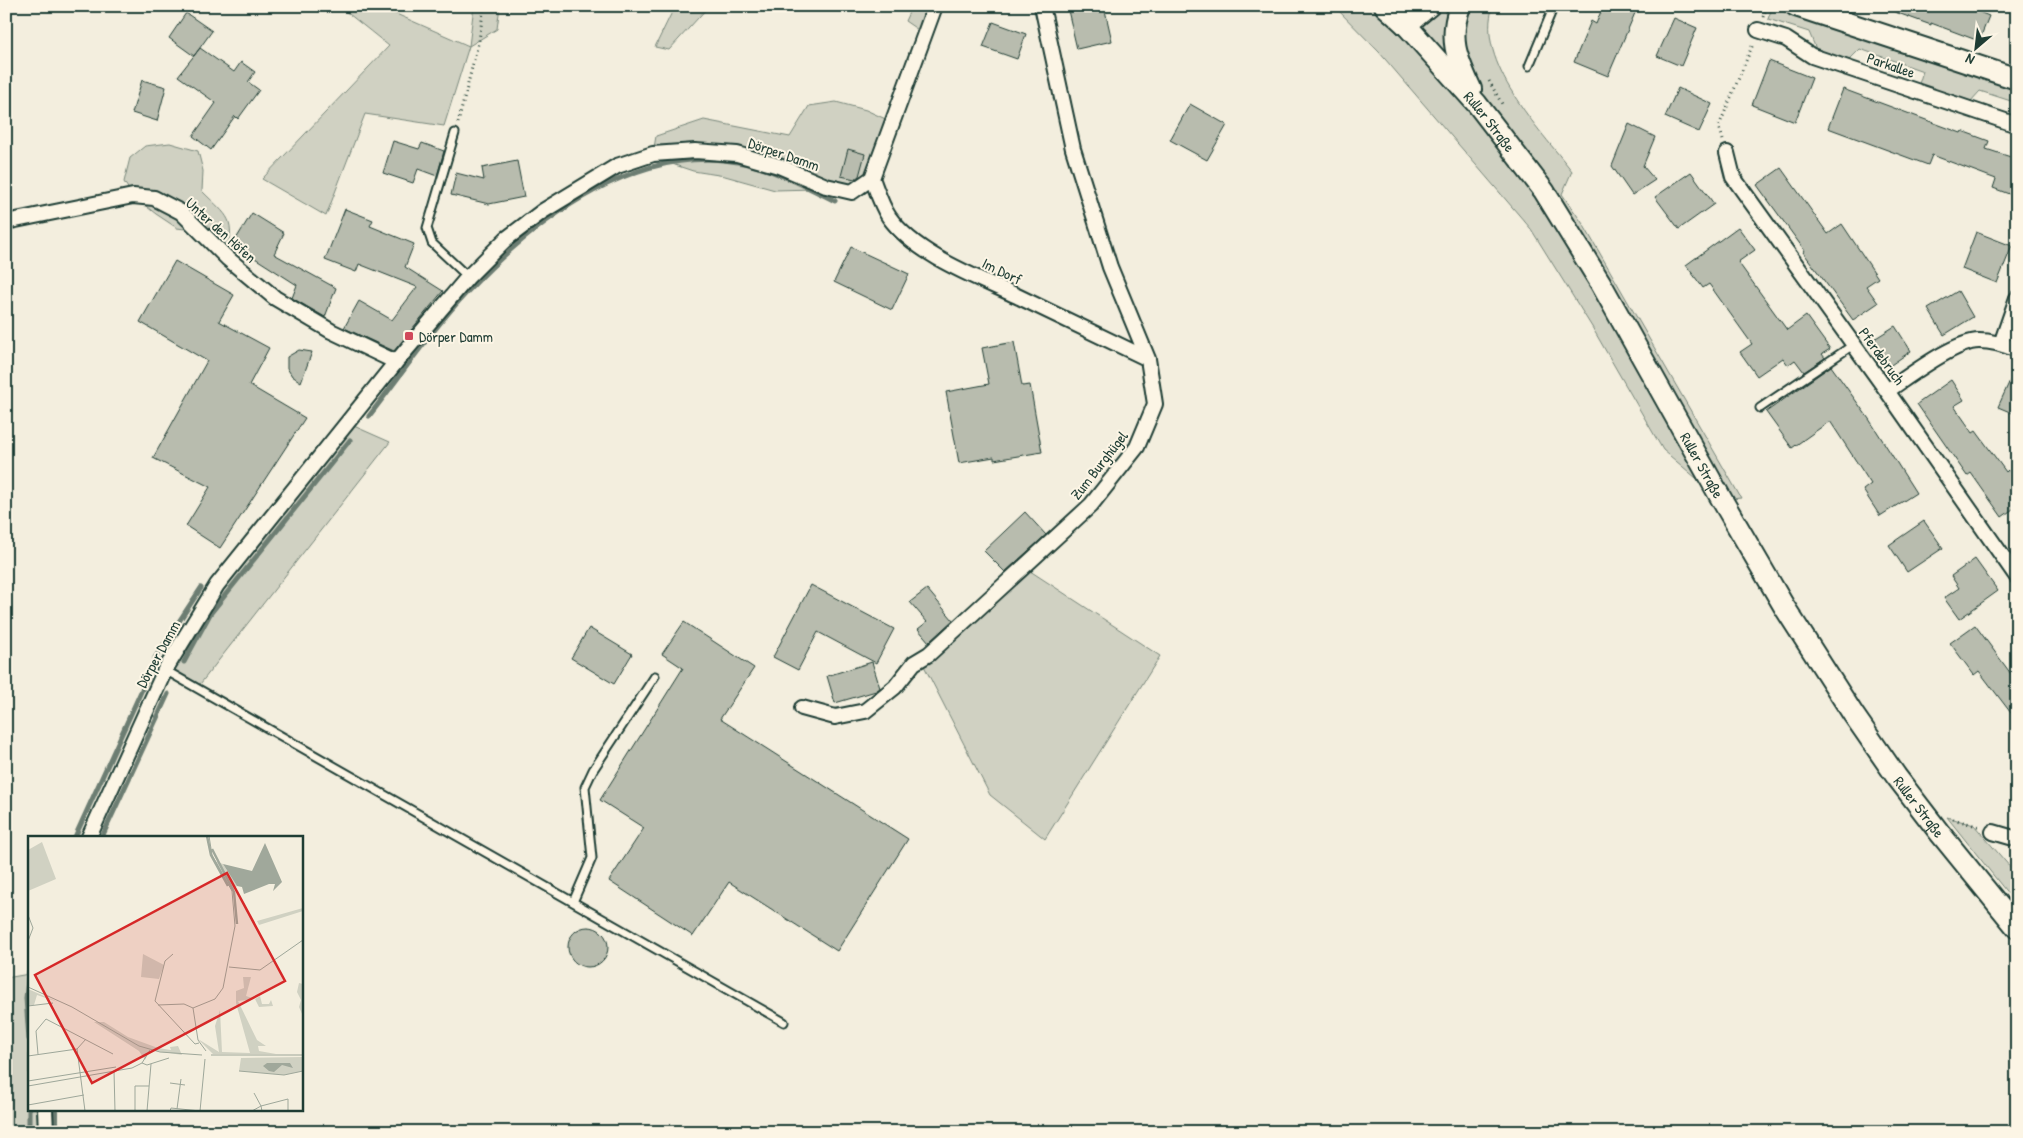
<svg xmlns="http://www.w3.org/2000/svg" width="2023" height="1138" viewBox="0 0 2023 1138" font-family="'Patrick Hand',sans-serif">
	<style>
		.green { fill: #d0d1c2; stroke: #78877b }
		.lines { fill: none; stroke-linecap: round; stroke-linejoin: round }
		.stream { stroke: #6c7d72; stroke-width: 5 }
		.building { fill: #b8bcae; stroke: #1f3d34 }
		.lane-casing { stroke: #1f3d34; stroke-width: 11 }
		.street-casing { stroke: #1f3d34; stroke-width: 18 }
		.secondary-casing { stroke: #1f3d34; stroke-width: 24 }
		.path { stroke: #1f3d34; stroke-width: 3; stroke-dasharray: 1 4; stroke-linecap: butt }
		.lane { stroke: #fcf5e5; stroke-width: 7 }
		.street { stroke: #fcf5e5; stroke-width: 14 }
		.secondary { stroke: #fcf5e5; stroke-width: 20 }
		.poi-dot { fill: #d1495b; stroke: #fcf5e5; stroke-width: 2 }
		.labels { text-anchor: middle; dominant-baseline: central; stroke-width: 4; stroke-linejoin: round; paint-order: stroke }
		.street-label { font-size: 15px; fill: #1f3d34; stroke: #fcf5e5 }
		.poi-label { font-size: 15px; fill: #1f3d34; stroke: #fcf5e5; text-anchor: start }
		.inset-river { fill: none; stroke: #a0a89b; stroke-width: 2.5 }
		.inset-road { fill: none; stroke: #9ea79a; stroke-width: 1 }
		.view { fill: #d62828; fill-opacity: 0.15; stroke: #d62828; stroke-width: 2.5 }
		.inset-edge { fill: none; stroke: #1f3d34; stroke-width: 2.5 }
	</style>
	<rect width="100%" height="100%" fill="#f3eede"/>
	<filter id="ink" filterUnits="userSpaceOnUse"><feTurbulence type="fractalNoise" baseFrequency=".02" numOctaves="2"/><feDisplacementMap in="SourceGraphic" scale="10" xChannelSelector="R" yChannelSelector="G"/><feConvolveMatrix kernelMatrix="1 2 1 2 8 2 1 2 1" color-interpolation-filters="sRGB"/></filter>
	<g filter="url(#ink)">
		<path class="green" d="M339 6H378L469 46 474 6H500L497 29 469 46 444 126 365 114 326 216 262 179 389 46Z
			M675 6H709L669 50 655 47Z
			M912 6H935L924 34 905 21Z
			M1334 6H1385L1406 25 1429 6H1493C1474 62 1540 130 1572 171L1562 194 1583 224 1741 498 1722 500 1663 450 1592 327 1531 229 1379 52Z
			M1772 8 2017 90V103L1980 91 1970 102 1919 84 1923 71 1860 49 1849 60 1816 49 1809 32 1768 19Z
			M836 102 866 110 892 122 872 178 852 192 814 189 775 190 725 176 693 171 675 165 653 154 656 136 704 120 790 137 809 106Z
			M170 143 198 151 203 171 202 191C230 219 235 217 227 258L201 231 177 228 156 214 133 196 124 182 130 158 145 146Z
			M347 423 390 442 197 688 165 670 217 585Z
			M1024 567 1160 656 1045 839 990 795 921 660Z
			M1947 817 1974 825 2017 875V905Z
			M29 974V1109H45L46 1132H6V978Z"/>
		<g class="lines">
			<path class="stream" d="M369 416C401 375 432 329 468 291 537 218 641 139 748 164 779 172 807 187 835 201
				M155 658 201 588
				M184 662 210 614 350 440
				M75 837 149 674
				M102 837 168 694
				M29 972 26 998 29 1039
				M29 1109V1132
				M56 1109 57 1132"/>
		</g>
		<path class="building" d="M1067 6H1104L1112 41 1077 49Z
			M1603 6H1638L1608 76 1574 62 1591 21 1596 24Z
			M1884 6H1964L1989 16 1979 41 1931 23V25L1884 8Z
			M186 13 212 31 194 56 169 38Z
			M1674 18 1697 28 1681 66 1657 56Z
			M993 22 1026 34 1017 59 983 47Z
			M200 48 234 72 241 62 255 72 248 82 259 90 238 119 235 116 211 150 193 136 216 103 178 76Z
			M1769 61 1812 78 1795 122 1752 105Z
			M142 80 166 87 157 121 132 113Z
			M1678 88 1712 104 1699 132 1665 117Z
			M1843 89 1961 133 1962 131 1989 141 1986 149 2017 159V197L1993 188 1996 179 1932 155 1928 165 1828 128Z
			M1190 104 1227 125 1207 160 1170 140Z
			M1629 124 1655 137 1643 166 1655 180 1632 195 1612 166Z
			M393 141 419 149 422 143 444 151 437 176 418 169 413 183 383 173Z
			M848 149 865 154 859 176 855 179 841 176Z
			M517 161 524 197 489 204 451 195 456 173 484 180 482 168Z
			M1781 168 1828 234 1842 224 1878 278 1866 286 1878 303 1853 320 1803 252 1805 251 1757 185Z
			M1691 172 1714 204 1679 229 1655 197Z
			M345 209 373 220 370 226 414 244 405 267 443 291 394 351 344 328 359 301 392 320 417 287 359 264 356 272 325 260Z
			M252 213 284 233 274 254 336 288 325 317 292 298 297 285 233 244Z
			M1738 227 1755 250 1738 262 1787 330 1806 316 1830 349 1822 354 1825 358 1804 372 1795 360 1788 365 1783 358 1757 376 1740 352 1752 344 1709 284 1703 288 1686 265Z
			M1976 232 2012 246 1997 283 1962 269Z
			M851 247 909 274 892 310 834 282Z
			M175 261 234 295 219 321 269 348 249 385 305 418 220 548 186 526 210 487 153 458 207 361 140 322Z
			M1958 291 1973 317 1944 335 1928 309Z
			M1895 326 1911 351 1888 367 1871 341Z
			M1014 342 1022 386 1030 385 1042 452 994 460V457L959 463 946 392 989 384 982 348Z
			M299 350 312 352 301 382 292 376 287 368V357Z
			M2017 365V415L1998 407Z
			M1831 366 1869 419 1916 493 1880 516 1863 490 1871 484 1830 421 1792 448 1766 412Z
			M1951 380 1964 400 1954 406 1973 433 1976 431 2006 472 2008 470 2017 482V506L2002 517 1971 473 1967 476 1917 404Z
			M1025 512 1046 535 1005 572 984 551Z
			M1924 521 1943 548 1907 572 1889 545Z
			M1975 559 1998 591 1959 619 1944 598 1959 588 1951 576Z
			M811 585 894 629 876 663 818 632 798 670 773 657Z
			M927 589 953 620 929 642 918 629 927 622 910 602Z
			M684 622 754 668 720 719 908 839 837 951 729 882 693 936 609 881 644 828 600 800 683 668 662 654Z
			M1975 625 2017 682V721L1979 671 1974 675 1950 643Z
			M589 628 632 654 614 684 571 658Z
			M872 662 880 688 876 691 835 703 827 676Z
			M568 947a20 20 0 1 1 40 0a20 20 0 1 1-40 0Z"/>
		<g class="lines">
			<g class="lane-casing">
				<path id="lane" d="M1529 66 1554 6
					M455 133 427 228 432 243 468 277
					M1760 408 1853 345
					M165 670 784 1022
					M573 902 592 858 585 787 593 770 655 676"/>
			</g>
			<g class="street-casing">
				<path id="street" d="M1758 30 1786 39 1812 56 2017 125
					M1727 153 1733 177 1887 391 2017 577
					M872 178C877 191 881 205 889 217 916 255 976 277 1017 296 1061 317 1105 338 1148 359
					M6 222 133 196 154 198 181 212 227 258 275 298 331 331 396 362
					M2001 344 2017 298
					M1887 391C1908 377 1955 341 1979 341 1992 341 2005 345 2017 350
					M802 708 835 717 865 711 895 687 914 663 929 654 1091 505 1137 447 1155 404 1148 359 1110 267 1073 149 1042 6
					M1993 832 2017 839
					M89 837 165 670 217 585 396 362 468 277 506 239 543 211 617 166 653 154 695 151 737 154 779 166 826 186 852 192 872 178 935 6
					M45 1109 46 1132"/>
			</g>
			<g class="secondary-casing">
				<g id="secondary">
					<path id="s1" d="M1385 6 1406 25 1477 104 1544 191 1600 282 1722 500 1785 608 1853 714 1896 776 1939 832 2017 928"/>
					<path d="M1460 6C1448 40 1457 58 1471 89"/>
					<path d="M1796 6 2017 79"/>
					<path d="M1406 25 1429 6"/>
				</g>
			</g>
			<path class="path" d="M1577 6 1590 12 1592 6
				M1763 17 1767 6
				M1489 81 1502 104
				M458 123 479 40 484 6
				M1723 140 1719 126 1753 44
				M1953 819 1980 827"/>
			<use href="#lane" class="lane"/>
			<use href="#street" class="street"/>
			<use href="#secondary" class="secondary"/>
		</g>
	</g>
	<rect class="poi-dot" x="404" y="331" width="10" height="10" rx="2.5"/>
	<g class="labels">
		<g class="street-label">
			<text transform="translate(1891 65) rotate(19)">Parkallee</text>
			<text stroke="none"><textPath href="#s1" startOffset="156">Ruller Straße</textPath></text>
			<text transform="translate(784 154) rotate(19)">Dörper Damm</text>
			<text transform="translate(221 230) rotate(42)">Unter den Höfen</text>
			<text transform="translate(1002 271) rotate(26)">Im Dorf</text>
			<text transform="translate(1882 356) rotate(54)">Pferdebruch</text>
			<text transform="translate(1099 465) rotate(-52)">Zum Burghügel</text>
			<text stroke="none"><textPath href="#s1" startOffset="561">Ruller Straße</textPath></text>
			<text transform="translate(158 654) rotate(-61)">Dörper Damm</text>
			<text stroke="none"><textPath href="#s1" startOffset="966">Ruller Straße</textPath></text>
		</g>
		<g class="poi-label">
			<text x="419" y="336">Dörper Damm</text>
		</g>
	</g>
	<g transform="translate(28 836)">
		<rect width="275" height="275" fill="#f3eede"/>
		<path d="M14 6 28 43 0 55V14ZM187 25 195 28 209 50 204 55ZM275 72V75L231 89 229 85ZM115 118 136 129 131 143 113 141ZM215 141H223L218 160 227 163 232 160 234 168H241L243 164 245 170 231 171 227 163 210 165 229 204 238 210H230L231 215 248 218H185L170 203 191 216 187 190 192 174 194 216 222 217 208 167V155L216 152ZM271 147 275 148V180L271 171 273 164 269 156ZM0 153 30 166 9 159 6 169 0 170ZM66 186H76L100 201 130 212 143 214 142 211 150 210 154 219 122 214 117 224 111 215ZM275 221V235L256 239 211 235 213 222Z" fill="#d0d1c2"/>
		<path d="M237 7 254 46 245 55 247 48H241L216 58 214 51 209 50 195 28 224 35ZM239 227H262L265 232 254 229 246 236 241 235 235 230Z" fill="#a0a89b"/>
		<path class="inset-river" d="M179 0 183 19 200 50M184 13 206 56 209 88"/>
		<path class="inset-road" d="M0 79 5 92 0 105M145 118 137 125 127 165 167 208 171 207M201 131 232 134 275 104M0 151 44 171 111 210 132 216 174 219M130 169 156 168 165 172M0 170 25 167M49 213 57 275M178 215 170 204 165 172 187 163 195 152 207 90 204 55 184 19 181 0M10 218 8 195 18 183 85 218M183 219H275M0 220 49 213 58 203M114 227 119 229 141 222M86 235 87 275M211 235 256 239 275 235M0 245 88 231M142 247 157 249M0 250 104 232 114 227 122 214M226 257 233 270 260 263V275M0 269 56 259M149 273 153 243M107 275V250H121M119 275 123 228M142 275 143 272 172 275 177 223M224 275 233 270 234 275"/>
		<path class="view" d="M199 37 257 145 64 247 7 139Z"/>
		<rect width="275" height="275" class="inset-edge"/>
	</g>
	<rect width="2023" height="1138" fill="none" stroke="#fcf5e5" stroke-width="25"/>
	<rect x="12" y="12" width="1998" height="1113" fill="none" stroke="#1f3d34" stroke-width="2" filter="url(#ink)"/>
	<g transform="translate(1976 48) rotate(208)" stroke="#fcf5e5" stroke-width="4" paint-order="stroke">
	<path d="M0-4L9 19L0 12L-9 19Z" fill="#1f3d34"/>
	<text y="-8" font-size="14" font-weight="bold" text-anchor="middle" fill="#1f3d34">N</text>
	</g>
</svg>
